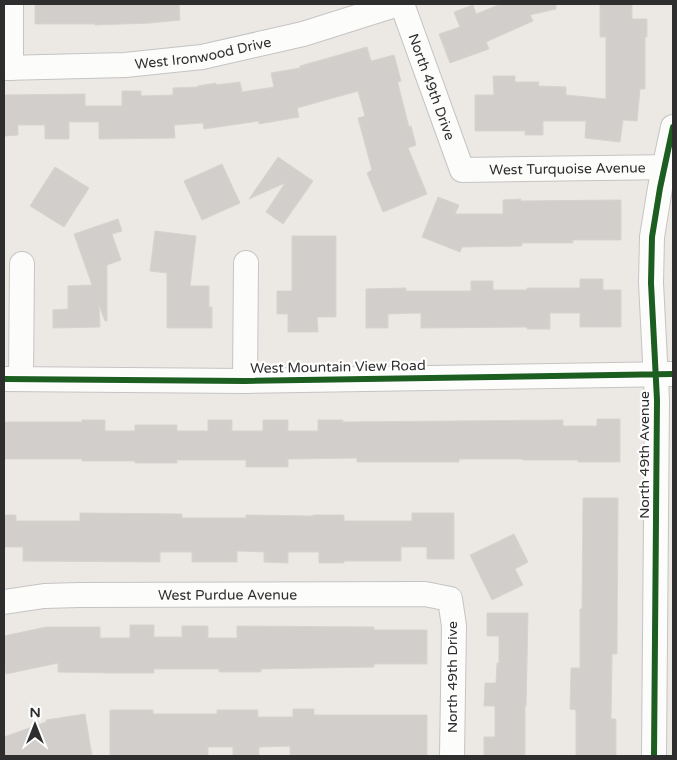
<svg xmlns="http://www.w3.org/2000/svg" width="677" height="760" viewBox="0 0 677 760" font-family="'Varela Round',sans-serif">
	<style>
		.building { fill: #d1cecb; stroke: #d7d4d0 }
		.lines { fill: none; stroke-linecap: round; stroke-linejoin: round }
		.minor-casing { stroke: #c5c4c5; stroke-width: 26 }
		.minor { stroke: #fcfcfb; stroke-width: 24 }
		.cycleway-casing { stroke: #fff; stroke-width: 9 }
		.cycleway { stroke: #1b5e20; stroke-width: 6 }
		.labels { text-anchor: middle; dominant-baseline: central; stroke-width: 4.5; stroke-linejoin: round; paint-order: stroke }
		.street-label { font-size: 14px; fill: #2e2e2e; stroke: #fff }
	</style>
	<rect width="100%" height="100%" fill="#ece8e4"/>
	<path class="building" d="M35 4H179L180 20 150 23 95 25V24H35Z
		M501 4H556V9L530 15 533 21 486 42 489 49 450 63 439 34 460 27 454 12 473 5 476 14Z
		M600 4H632V19H647V37H645V89H640L637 121 623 120 620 142 585 138 586 121H543V135H525V131H475V95H494L493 76H515V82H539L538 86 566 87V95L606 99V37H600Z
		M367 47 371 61 394 55 401 81 398 82V84L409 127 411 126 416 145 408 148 427 194 383 212 367 173 372 170 358 118 365 116 358 91 297 108 299 117 259 124V121L204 129 203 123 174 125 175 138 99 139V122H69V139H45V125H18V135L4 136V95L85 94V106H122V91H141V96L173 95V88L198 87V86L216 83V85L240 82 242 92 274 87 271 73 300 68V66Z
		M278 157 313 181 283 224 266 212 285 183 249 199Z
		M222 164 240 203 202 220 184 181Z
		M55 167 89 188 64 227 30 206Z
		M438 197 459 205 455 214H503V200L521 199V201L621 200V240H573V243H522V246L462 247 460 252 422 237Z
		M118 219 122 231 112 234 121 260 107 265V321H105L99 305 100 327 53 328V310L68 309V286L92 285 74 234Z
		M155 231 196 236 190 286H209V307H212V328H167V273L150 271Z
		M292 236H336V317H317L318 332H288V314H277V291H292Z
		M580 279H603V290H621V327H580V313H550V329H527V327L421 328V313L388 314V328H366V289L406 288V291H471V281H493V290H527V288H580Z
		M597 419H620V462H578V460H522V459H459V462H357V458L288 459V467H246V460H177V463H135V461H82V459H4V422H82V420H105V431H135V425H177V431H208V420H232V431H263V420H288V431H318V420H343V422L563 420V426H597Z
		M583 498H618L617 654H612L611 719H616V756H576V710L570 709 571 668H580V609H582Z
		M80 513 182 514V518H246V515L313 516V515H344V521H412V513H454V559H427V547H401V561H344V563H319V552H288V563L264 562V552L237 551V562H192V552H160V562L23 561V547H4V515H16V521H80Z
		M514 534 528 562 515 569 523 585 492 600 470 555Z
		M487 613H528L526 706H525V756H484V737H495V706H484L485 683H496L497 663H499V636H487Z
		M130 625H154V637H182V626H208V638H237V626L374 627V630H427V664H374V667L261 669V672H219V669H154V673H112L58 672V663L6 674 4 662V636L46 627H100V638H130Z
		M293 709H314V715H427V756H290V746L259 747V756H233V747H208V756H110V710H153V714H217V710H258V717H293Z
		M85 714 92 756H4V737L46 722V720Z"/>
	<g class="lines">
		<g class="minor-casing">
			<g id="minor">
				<path d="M11 4V68"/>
				<path id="s1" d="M402 4 462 170 673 167"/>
				<path id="s2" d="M4 68 125 65 202 57 303 34 398 4"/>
				<path d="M4 379 245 381 673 374"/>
				<path d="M21 379 22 264"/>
				<path d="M245 381 246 263"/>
				<path id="s3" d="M4 602 44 596 79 595 425 594 450 599 454 626 452 756"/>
				<path d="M654 756 657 400 651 283 652 237 660 188 673 127"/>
			</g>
		</g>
		<use href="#minor" class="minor"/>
		<g class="cycleway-casing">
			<path id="cycleway" d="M4 379 245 381 673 374
				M654 756 657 400 651 283 652 237 660 188 673 127"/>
		</g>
		<use href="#cycleway" class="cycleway"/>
	</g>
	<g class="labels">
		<g class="street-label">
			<text stroke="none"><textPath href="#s2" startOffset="200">West Ironwood Drive</textPath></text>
			<text stroke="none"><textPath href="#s1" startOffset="88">North 49th Drive</textPath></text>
			<text stroke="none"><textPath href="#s1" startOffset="282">West Turquoise Avenue</textPath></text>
			<text transform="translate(338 367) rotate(-1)">West Mountain View Road</text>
			<text transform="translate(644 455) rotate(-90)">North 49th Avenue</text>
			<text stroke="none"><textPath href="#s3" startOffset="224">West Purdue Avenue</textPath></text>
			<text transform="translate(452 677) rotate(-90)">North 49th Drive</text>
		</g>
	</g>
	<rect width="677" height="760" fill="none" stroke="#2e2e2e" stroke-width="10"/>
	<g transform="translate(35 725)" stroke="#ffffff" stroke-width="4" paint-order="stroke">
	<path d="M0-4L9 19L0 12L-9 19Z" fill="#2e2e2e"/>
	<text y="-8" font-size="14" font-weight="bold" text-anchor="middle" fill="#2e2e2e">N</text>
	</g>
</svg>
